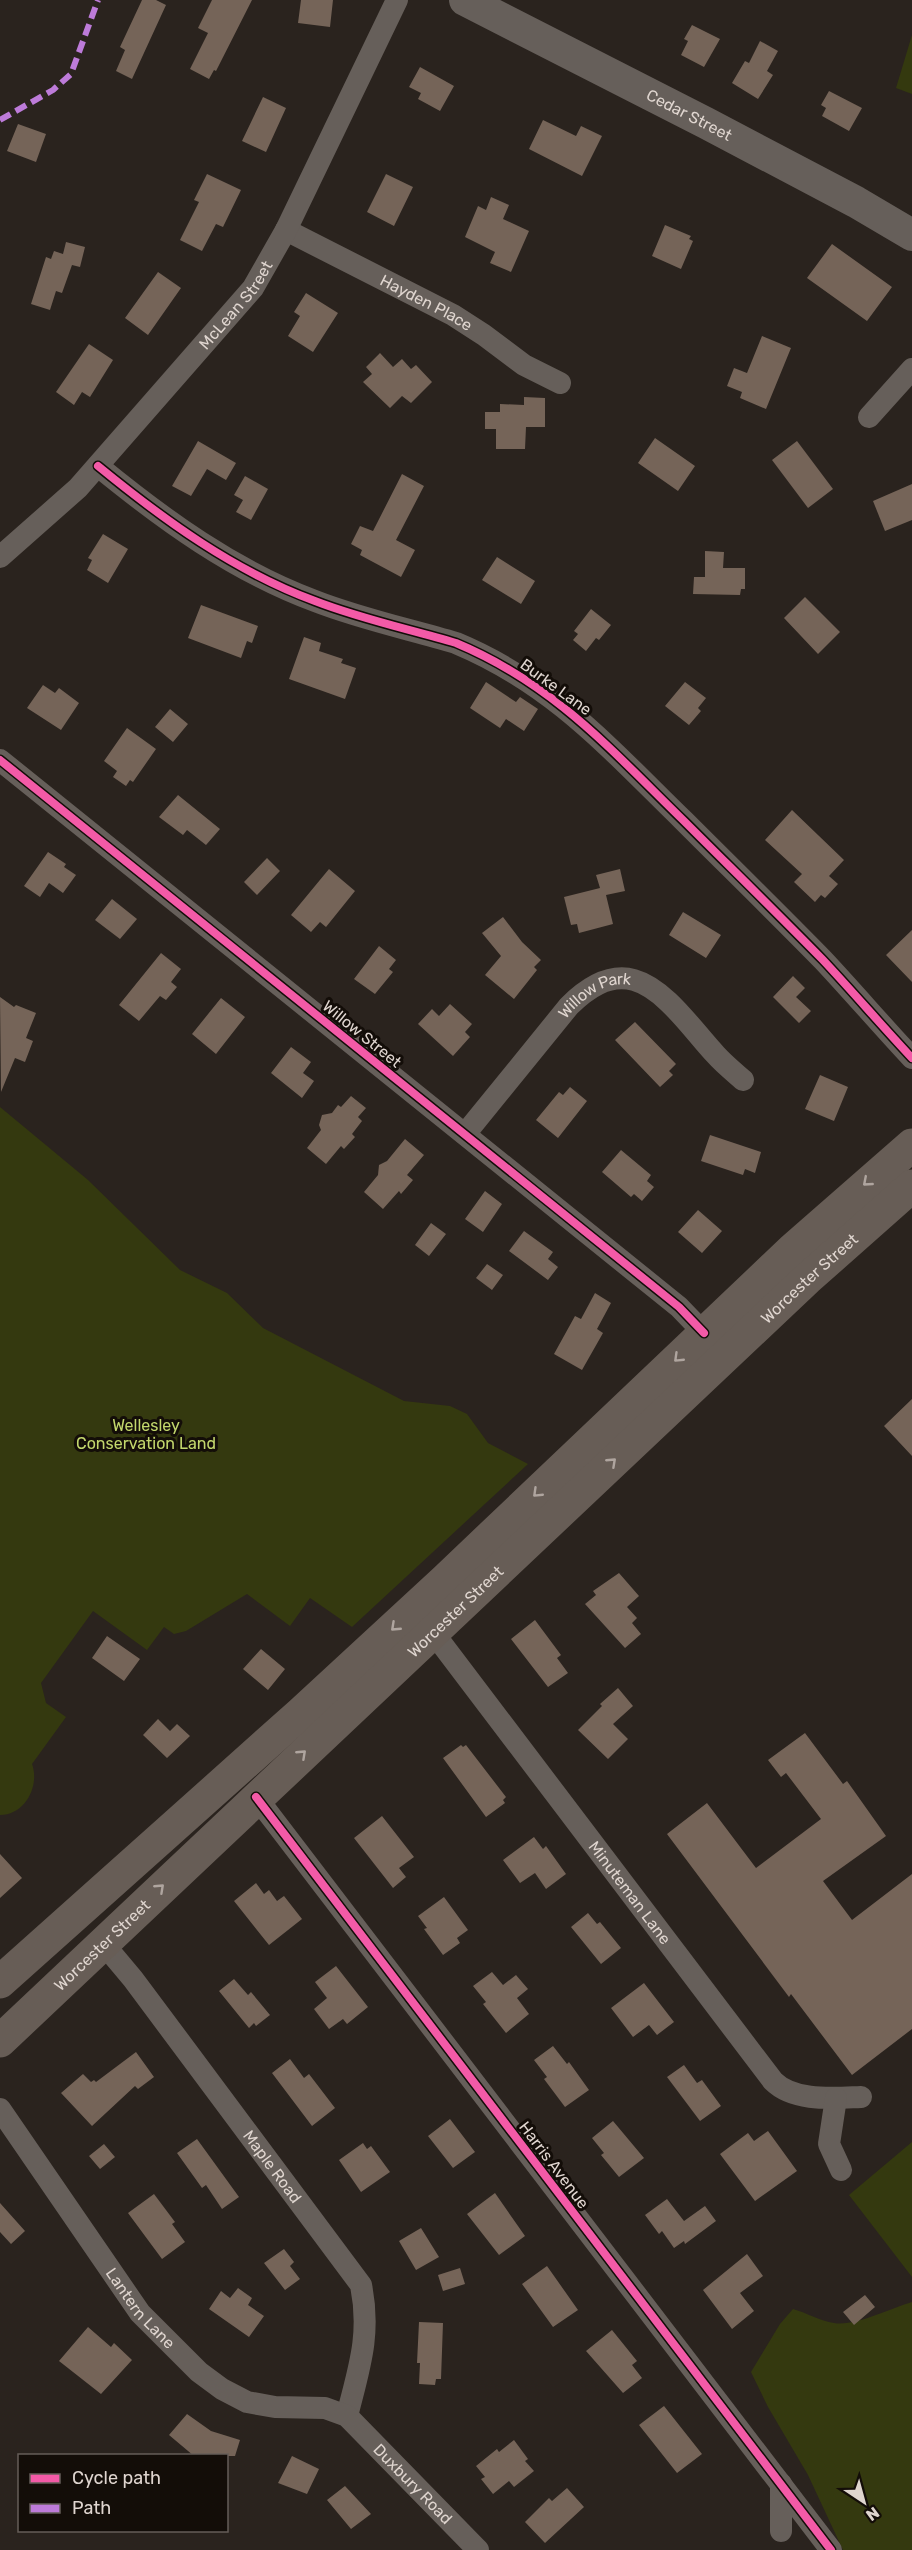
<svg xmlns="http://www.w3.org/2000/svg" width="912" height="2550" viewBox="0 0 912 2550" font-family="Rubik,sans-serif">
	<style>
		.green { fill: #34390f }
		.building { fill: #756458 }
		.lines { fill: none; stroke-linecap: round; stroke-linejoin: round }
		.minor { stroke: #665f5a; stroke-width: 22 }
		.secondary { stroke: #665f5a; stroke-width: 32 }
		.trunk { stroke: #675d56; stroke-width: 33 }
		.quiet { stroke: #bd7bd9; stroke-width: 6; stroke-dasharray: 12 6; stroke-linecap: butt }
		.cycleway-casing { stroke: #130d08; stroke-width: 11 }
		.cycleway { stroke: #f35aa7; stroke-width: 8 }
		.oneway { stroke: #afa59f }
		.labels { text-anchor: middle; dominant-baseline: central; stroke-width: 6; stroke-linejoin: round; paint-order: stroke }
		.street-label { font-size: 16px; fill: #dfd5cf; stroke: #130d08 }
		.park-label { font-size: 16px; fill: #c3d76c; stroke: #130d08 }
	</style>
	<rect width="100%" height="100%" fill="#2a231e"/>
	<path class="green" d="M912 35V94L896 88Z
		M0 1107 88 1180 180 1270 227 1293 263 1328 404 1401 450 1406 467 1414 488 1443 528 1464 352 1627 310 1598 290 1626 247 1594 186 1631 174 1634 164 1627 147 1650 93 1611 41 1683 46 1703 66 1717 32 1764C40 1786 25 1815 0 1815Z
		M912 2142V2277L849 2195Z
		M912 2302V2550H843L808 2475 768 2407 751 2372 780 2324 793 2309C807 2313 820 2321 834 2323 854 2327 891 2308 912 2302Z"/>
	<path class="building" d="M142 0H156L166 5 132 79 116 71 125 50 120 47Z
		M212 0H252L216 71 214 70 209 79 190 69 208 33 198 28Z
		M301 0H333L330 27 298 23Z
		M692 25 720 39 704 67 681 55 688 41 684 39Z
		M760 41 778 51 767 71 773 75 758 99 732 83 745 61 749 63Z
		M420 67 454 86 440 111 418 99 421 93 409 87Z
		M829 91 862 108 849 131 822 116 826 108 821 105Z
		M263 97 286 108 266 152 242 141Z
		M543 120 576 136 581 126 602 136 582 176 529 149Z
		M18 124 46 134 36 162 7 151Z
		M207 174 241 190 223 227 216 224 202 251 180 240 199 202 194 200Z
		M386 174 413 187 394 226 367 212Z
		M491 197 509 205 503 219 529 231 511 272 490 263 495 252 465 237 478 206 486 210Z
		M665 225 691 236 689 239 693 241 681 269 652 256Z
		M66 242 85 247 80 267 72 265 62 293 56 291 50 310 31 304 46 257 51 259 54 251 63 254Z
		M832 244 892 287 867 321 807 278Z
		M158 272 181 288 148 335 125 318Z
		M306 293 338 313 313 352 288 336 300 316 294 312Z
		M762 336 791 348 766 409 740 398 742 392 727 386 734 368 747 373Z
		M89 344 113 360 90 397 82 392 74 405 56 392Z
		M380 353 393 367 402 359 411 369 416 365 432 382 411 403 402 396 390 408 363 382 372 374 366 367Z
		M524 397 545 398V427H526L525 449H496V429H485V412H500V404L524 405Z
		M655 438 695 466 678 491 638 463Z
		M198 441 236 463 226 480 207 469 191 496 172 486Z
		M797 441 833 489 808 508 772 460Z
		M402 474 424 486 396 540 415 550 401 577 360 555 362 550 351 544 360 526 373 531Z
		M245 476 268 489 251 520 236 512 243 500 234 495Z
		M912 484V520L885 531 873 501Z
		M103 534 128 549 108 583 87 570 92 560 88 558Z
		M705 551 724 552 723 568H745V589H741L740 595 693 594 694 577H705Z
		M497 557 535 581 521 604 482 580Z
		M805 597 840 632 818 654 784 618Z
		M201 605 258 626 252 643 247 641 241 658 188 638Z
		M591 609 611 625 599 640 596 638 586 651 573 640 578 634 574 631Z
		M304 637 321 643 319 651 343 659 341 663 356 668 345 699 289 679Z
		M486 682 516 702 520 697 538 709 524 731 506 719 500 728 470 708Z
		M685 682 706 698 698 708 701 711 689 725 665 706Z
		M43 685 55 693 59 688 79 703 61 730 27 708Z
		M170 709 188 724 173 742 155 727Z
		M127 728 156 749 133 782 130 780 126 786 113 777 117 771 104 761Z
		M178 795 220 829 206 845 187 830 183 835 159 817Z
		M792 810 844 860 829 876 838 884 825 898 821 895 815 902 794 882 802 874 765 840Z
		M48 852 66 864 64 867 76 875 63 893 49 883 40 897 24 886Z
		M267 858 280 871 257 895 244 882Z
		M329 869 355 891 326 927 320 922 311 932 291 915Z
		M620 869 625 891 606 895 613 924 579 933 577 924 571 925 564 897 600 888 596 875Z
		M112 899 137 919 120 939 95 920Z
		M683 912 721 935 706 958 669 935Z
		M503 917 522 942 541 960 534 967 537 970 514 999 485 975 501 956 482 933Z
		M912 930V982L886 955Z
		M379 946 396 960 389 969 393 972 375 994 354 979Z
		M161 953 181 969 171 982 177 987 166 1000 160 996 139 1021 119 1005Z
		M793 976 805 988 796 997 811 1011 799 1023 773 997Z
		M0 997 14 1007 16 1005 36 1013 26 1038 33 1041 25 1062 15 1058 1 1092Z
		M221 998 245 1017 216 1054 192 1034Z
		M450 1004 472 1024 465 1032 470 1037 453 1056 418 1024 432 1009 439 1016Z
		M635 1022 676 1064 669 1071 673 1075 660 1087 615 1040Z
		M291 1047 311 1062 303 1073 314 1081 302 1098 271 1073Z
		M820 1075 848 1087 834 1121 805 1109Z
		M570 1087 587 1101 558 1138 536 1120 559 1092 563 1095Z
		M351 1096 366 1108 358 1117 362 1121 352 1134 355 1137 344 1149 341 1146 326 1164 307 1148 321 1130 319 1125 322 1115 332 1113 338 1105 341 1107Z
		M710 1135 761 1152 755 1173 745 1169 743 1175 701 1161Z
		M405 1139 424 1155 407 1175 413 1180 401 1194 399 1191 383 1209 364 1192 378 1175 379 1165 387 1161Z
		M621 1150 651 1175 647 1181 654 1187 642 1201 634 1194 631 1197 602 1172Z
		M485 1191 502 1204 483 1232 465 1219Z
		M698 1210 722 1231 702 1253 678 1232Z
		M431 1223 446 1234 429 1256 415 1245Z
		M524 1231 553 1252 548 1259 558 1267 548 1280 509 1251Z
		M487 1264 503 1275 492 1290 476 1278Z
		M595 1293 611 1303 597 1329 603 1333 582 1370 554 1354 575 1316 581 1319Z
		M912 1399V1456L884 1426Z
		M619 1573 639 1596 627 1607 637 1618 632 1623 641 1634 625 1648 585 1604 596 1595 593 1591Z
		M535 1620 561 1655 557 1658 568 1673 548 1687 511 1639Z
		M107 1636 140 1659 124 1681 92 1658Z
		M261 1649 285 1669 268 1690 243 1669Z
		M618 1688 633 1706 613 1724 628 1739 608 1759 578 1730 602 1706 600 1704Z
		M158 1719 170 1731 177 1724 190 1736 167 1758 143 1735Z
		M805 1733 843 1784 847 1781 886 1836 823 1881 852 1920 912 1874V2029L852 2075 791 1994 789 1997 667 1834 707 1803 756 1868 821 1819 786 1773 781 1777 768 1760Z
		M461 1745 463 1747 466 1745 506 1797 503 1800 505 1803 486 1817 443 1758Z
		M382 1816 414 1857 399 1868 406 1877 393 1888 354 1838Z
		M534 1837 543 1849 546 1846 566 1874 546 1889 535 1873 520 1883 503 1860Z
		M0 1854 22 1878 0 1898Z
		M256 1883 264 1894 269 1890 277 1901 284 1896 302 1919 269 1945 234 1901Z
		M444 1897 468 1930 457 1938 460 1943 443 1955 424 1929 427 1928 418 1916Z
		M588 1913 597 1924 600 1922 621 1948 601 1964 571 1927Z
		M336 1966 368 2007 347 2024 343 2019 329 2029 314 2009 327 1998 315 1982Z
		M492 1972 503 1985 516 1975 528 1989 517 1998 529 2014 506 2033 483 2004 486 2002 473 1986Z
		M234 1979 248 1995 251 1992 270 2015 256 2026 254 2023 249 2028 219 1991Z
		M644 1983 674 2022 657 2035 649 2025 633 2037 611 2008Z
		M553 2046 567 2064 569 2062 589 2090 565 2107 544 2079 547 2077 534 2060Z
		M136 2052 154 2077 138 2089 135 2086 92 2126 61 2093 83 2074 91 2082 94 2080 96 2082Z
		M290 2059 304 2078 309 2074 335 2108 312 2126 272 2073Z
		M684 2065 697 2083 702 2080 721 2106 700 2121 667 2077Z
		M450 2119 475 2152 453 2168 428 2136Z
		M613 2121 644 2158 619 2177 601 2155 604 2153 592 2138Z
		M768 2131 797 2171 755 2201 720 2154 748 2133 754 2141Z
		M197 2139 239 2197 222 2209 206 2185 202 2188 177 2153Z
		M363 2143 367 2149 371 2146 390 2172 361 2192 339 2160Z
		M104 2144 115 2157 100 2169 89 2156Z
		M495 2193 525 2236 499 2255 467 2214Z
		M154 2194 175 2222 172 2224 185 2242 162 2259 128 2213Z
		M667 2199 684 2221 705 2206 716 2221 685 2244 684 2241 674 2248 662 2231 659 2234 645 2215Z
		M0 2203 25 2231 11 2244 0 2232Z
		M421 2228 439 2257 416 2270 399 2241Z
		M284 2249 294 2262 290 2266 300 2279 285 2290 264 2263Z
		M747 2254 763 2276 740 2293 754 2311 732 2329 703 2290Z
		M547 2266 578 2310 553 2327 522 2284Z
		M460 2268 465 2284 443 2291 438 2275Z
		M238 2288 252 2298 248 2305 264 2316 249 2337 209 2309 221 2291 230 2298Z
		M865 2295 875 2307 854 2325 843 2312Z
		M419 2322 443 2323 441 2379H436L435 2385 419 2384 420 2363H417Z
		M88 2327 111 2347 114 2343 132 2360 101 2394 59 2361Z
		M612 2330 637 2361 632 2365 642 2378 623 2393 586 2351Z
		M664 2406 702 2454 677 2473 639 2425Z
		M187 2414 211 2431 240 2440 235 2456H194L169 2435Z
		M514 2440 528 2459 525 2461 534 2471 514 2487 509 2481 493 2494 481 2479 485 2477 476 2466 497 2449 499 2452Z
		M292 2456 319 2469 307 2494 278 2483Z
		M345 2486 371 2514 351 2529 327 2500Z
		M567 2488 584 2507 545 2543 525 2522 549 2498 552 2501Z"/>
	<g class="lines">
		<g class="minor">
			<path id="s1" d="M286 230 453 315 484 335 524 365 560 383"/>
			<path d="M869 417 912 369"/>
			<path d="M98 466C164 520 234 571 315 601 361 619 409 629 456 643 554 684 610 749 684 821 730 867 777 913 823 960 853 992 882 1026 912 1058"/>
			<path id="s2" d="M0 557 78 488 253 288 286 230 397 0"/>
			<path d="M0 760 679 1307 704 1333"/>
			<path id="s3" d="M465 1134 569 1006C586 989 608 973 634 980 666 989 694 1032 716 1055 724 1064 734 1072 743 1080"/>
			<path id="s4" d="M432 1631 773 2081C794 2102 833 2098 861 2097"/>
			<path d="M256 1797 831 2550"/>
			<path id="s5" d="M102 1942 133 1979 361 2285C371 2335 359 2368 347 2416"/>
			<path d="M836 2098 829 2144 841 2170"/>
			<path id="s6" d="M0 2109 140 2313 199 2372 222 2389 247 2402 275 2407 325 2408 347 2416 478 2550"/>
			<path d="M781 2531V2484"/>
		</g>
		<path class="secondary" id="s7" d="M465 0 706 123 856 202 912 235"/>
		<g class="trunk">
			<path d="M0 1982 301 1713 445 1580 792 1250 912 1145"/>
			<path id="s8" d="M0 2041 807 1279 912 1186"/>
		</g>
		<path class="quiet" d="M0 120 53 90 71 74 98 0"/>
		<g class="cycleway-casing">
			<path id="cycleway" d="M98 466C164 520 234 571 315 601 361 619 409 629 456 643 554 684 610 749 684 821 730 867 777 913 823 960 853 992 882 1026 912 1058
				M0 760 679 1307 704 1333
				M256 1797 831 2550"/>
		</g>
		<use href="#cycleway" class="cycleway"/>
	</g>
	<defs><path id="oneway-chevron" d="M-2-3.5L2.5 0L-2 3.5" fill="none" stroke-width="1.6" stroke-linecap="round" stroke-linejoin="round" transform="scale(1.5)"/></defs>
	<g class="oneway">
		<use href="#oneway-chevron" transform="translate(867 1182) rotate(139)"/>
		<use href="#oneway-chevron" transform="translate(678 1358) rotate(136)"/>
		<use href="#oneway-chevron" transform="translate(612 1462) rotate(-43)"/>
		<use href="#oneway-chevron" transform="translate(537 1493) rotate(136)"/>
		<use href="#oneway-chevron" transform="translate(395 1627) rotate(137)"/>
		<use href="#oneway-chevron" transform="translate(302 1754) rotate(-43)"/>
		<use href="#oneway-chevron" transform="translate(160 1888) rotate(-43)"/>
	</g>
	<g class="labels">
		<g class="street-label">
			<text stroke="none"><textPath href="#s7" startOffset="252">Cedar Street</textPath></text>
			<text stroke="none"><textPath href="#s1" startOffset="158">Hayden Place</textPath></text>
			<text stroke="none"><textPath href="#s2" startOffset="346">McLean Street</textPath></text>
			<text transform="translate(556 687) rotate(36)">Burke Lane</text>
			<text stroke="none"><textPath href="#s3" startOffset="194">Willow Park</textPath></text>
			<text transform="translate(362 1034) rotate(39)">Willow Street</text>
			<text stroke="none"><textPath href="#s8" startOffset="1112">Worcester Street</textPath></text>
			<text stroke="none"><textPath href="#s8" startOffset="626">Worcester Street</textPath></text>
			<text stroke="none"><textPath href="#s4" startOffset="328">Minuteman Lane</textPath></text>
			<text stroke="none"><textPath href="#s8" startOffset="140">Worcester Street</textPath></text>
			<text transform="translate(554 2165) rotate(53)">Harris Avenue</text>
			<text stroke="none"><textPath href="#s5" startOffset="282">Maple Road</textPath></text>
			<text stroke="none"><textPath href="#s6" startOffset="244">Lantern Lane</textPath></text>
			<text stroke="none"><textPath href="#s6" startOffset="584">Duxbury Road</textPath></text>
		</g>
		<g class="park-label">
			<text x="146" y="1425">Wellesley<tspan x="146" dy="18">Conservation Land</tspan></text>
		</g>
	</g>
	<rect x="18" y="2454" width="210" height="78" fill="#130d08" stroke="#655d58" stroke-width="1.5"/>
	<rect x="30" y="2474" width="30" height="9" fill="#f35aa7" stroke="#655d58" stroke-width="1.5"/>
	<text x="72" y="2484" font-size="18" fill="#dfd5cf">Cycle path</text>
	<rect x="30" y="2504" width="30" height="9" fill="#bd7bd9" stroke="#655d58" stroke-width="1.5"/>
	<text x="72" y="2514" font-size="18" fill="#dfd5cf">Path</text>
	<g transform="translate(864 2502) rotate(144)" stroke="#130d08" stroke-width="4.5" paint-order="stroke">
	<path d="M0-4.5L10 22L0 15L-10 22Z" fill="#dfd5cf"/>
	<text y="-9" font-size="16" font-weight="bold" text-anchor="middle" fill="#dfd5cf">N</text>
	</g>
</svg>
